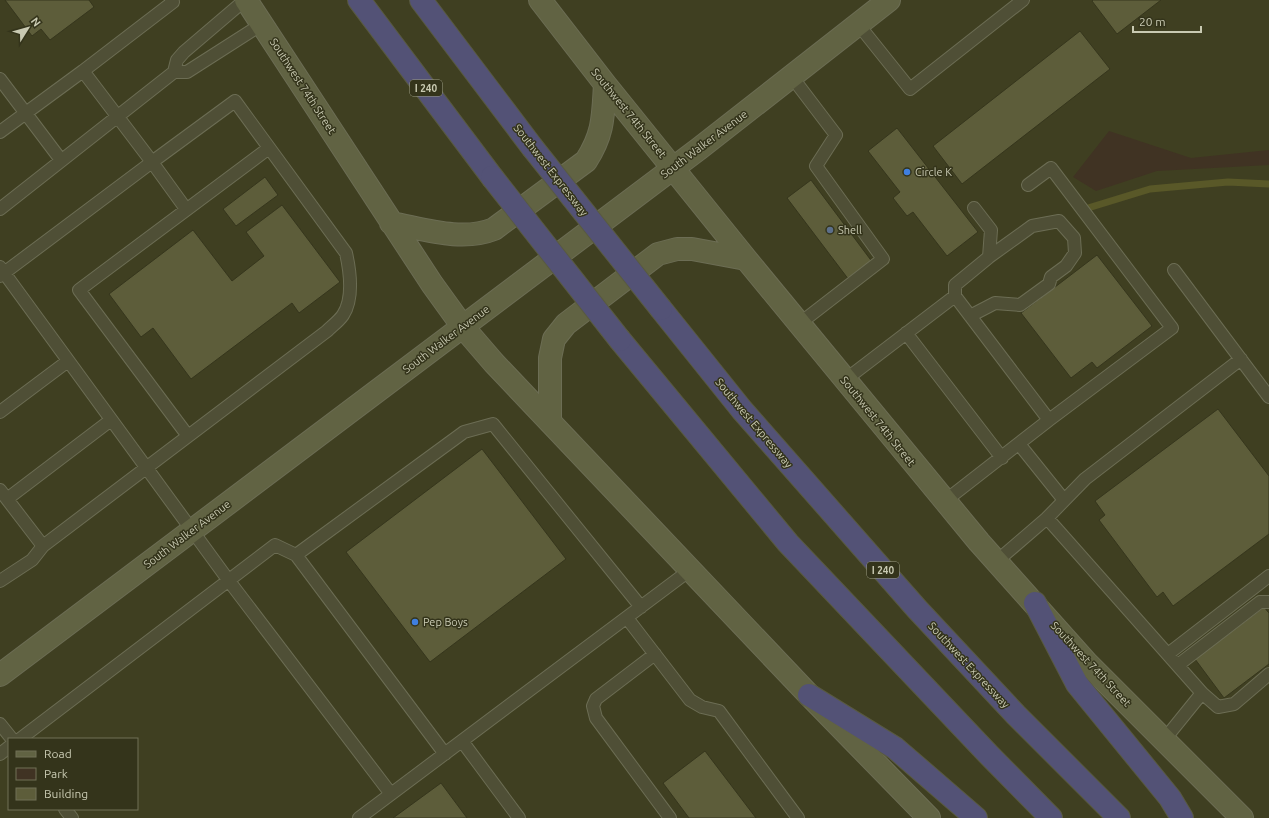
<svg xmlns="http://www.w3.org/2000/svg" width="1269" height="818" viewBox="0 0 1269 818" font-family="Ubuntu,sans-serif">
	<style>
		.green { fill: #403323 }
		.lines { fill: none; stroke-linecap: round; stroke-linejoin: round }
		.stream { stroke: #595828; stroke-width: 7 }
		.building { fill: #5d5d3a; stroke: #36361d }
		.service-casing { stroke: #6c6d54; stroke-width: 14 }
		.secondary-casing { stroke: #6c6d54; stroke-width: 24 }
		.motorway-casing { stroke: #595a41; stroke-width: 24 }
		.service { stroke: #4f4f36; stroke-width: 12 }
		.secondary { stroke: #616343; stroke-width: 22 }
		.motorway { stroke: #535276; stroke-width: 22 }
		.motorway-bridge-casing { stroke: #595a41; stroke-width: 24; stroke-linecap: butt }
		.motorway-bridge { stroke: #535276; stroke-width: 22 }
		.shop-dot { fill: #3f7fe0; stroke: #34341b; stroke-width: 1.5 }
		.service-dot { fill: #5c6f8a; stroke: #34341b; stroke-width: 1.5 }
		.labels { text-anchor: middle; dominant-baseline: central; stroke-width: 3; stroke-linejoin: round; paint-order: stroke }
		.shield { fill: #34341b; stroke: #9c9d85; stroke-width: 1 }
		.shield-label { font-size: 10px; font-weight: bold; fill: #c9cab2 }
		.street-label { font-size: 11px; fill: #c9cab2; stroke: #34341b }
		.poi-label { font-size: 11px; fill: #c9cab2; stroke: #34341b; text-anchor: start }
	</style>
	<rect width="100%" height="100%" fill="#3f3f21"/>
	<path class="green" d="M1109 131 1191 158 1269 150V165L1157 171 1096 191 1073 177Z"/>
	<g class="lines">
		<path class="stream" d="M1088 208 1150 189 1228 182 1269 184"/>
	</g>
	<path class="building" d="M5 0H89L94 7 50 40 41 29 32 36Z
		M1093 0H1161L1117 34 1092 1Z
		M1080 31 1110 69 962 184 933 146Z
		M897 128 978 232 947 256 913 212 907 216 893 198 900 192 868 151Z
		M265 177 278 195 236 226 223 209Z
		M811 180 873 263 849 280 787 198Z
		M282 205 340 282 299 313 292 303 191 379 153 328 141 337 109 294 193 230 232 281 264 256 246 232Z
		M1097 255 1152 326 1097 368 1092 362 1071 378 1021 313Z
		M1218 409 1269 476V534L1173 606 1163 592 1157 597 1099 520 1105 515 1095 501Z
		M482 449 566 559 430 662 346 552Z
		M1264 607 1269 613V664L1224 698 1195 659Z
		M705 751 756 818H689L663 783Z
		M441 783 467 818H393Z"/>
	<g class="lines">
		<g class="service-casing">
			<path id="service" d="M245 0 184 52 177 60 174 72H187L262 24
				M858 24 910 89 1023 0
				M792 77 836 135 816 166 883 259 799 324
				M0 79 61 160
				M0 132 83 71
				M1028 185 1051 168 1172 328 1049 420
				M974 208 991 230 989 257
				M0 209 174 72
				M0 267 229 581 391 794
				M1174 270 1269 397
				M0 276 152 162 186 209
				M955 296V285L989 257 1032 226 1059 221 1074 238 1075 253 1066 266 1051 277 1049 284 1020 305 995 303 970 316
				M906 333 1002 458
				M845 380 955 296 1049 420 945 501
				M0 412 68 361
				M188 436 79 290 269 148
				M1019 444 1064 500
				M0 490 43 546
				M7 499 111 420
				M1047 518 1085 479 1241 359
				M296 555 445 754
				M997 561 1047 518 1202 693 1164 740
				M0 581 32 560 43 546 327 331C332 326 339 321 343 315 354 298 350 271 346 253L235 101 152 162 83 71 173 2 171 0
				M627 618 690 700 702 707 719 711 798 818
				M655 654 596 699 593 706 596 718 670 818
				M1168 654 1269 576
				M1178 665 1260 602H1269
				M1202 693 1218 707 1234 704 1269 674
				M0 724 12 739
				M20 739 275 545 296 555 464 432 493 424 641 607
				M462 741 519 818
				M0 754 9 747
				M65 809 72 818
				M359 818 690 570"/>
		</g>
		<g class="secondary-casing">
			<path id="secondary" d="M246 0 432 284 463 327 494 363 809 695 929 818
				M540 0 605 84 746 259 979 542 1087 663 1242 818
				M391 223C424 229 462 242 494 229L586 161C604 133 603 116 605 84
				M550 421V358L554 339 566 324 658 254 677 249H692L746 259
				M0 675 700 148 889 0"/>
		</g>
		<g class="motorway-casing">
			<path id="motorway" d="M359 0 492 177
				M421 0 532 147
				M661 309 742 410 917 609 1016 715 1119 818
				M620 340 788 543 989 755 1051 818
				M1035 603 1077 684 1170 798 1182 818
				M809 695 895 748 976 818"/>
		</g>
		<use href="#service" class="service"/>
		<use href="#secondary" class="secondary"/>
		<use href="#motorway" class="motorway"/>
		<g class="motorway-bridge-casing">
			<path id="motorway-bridge" d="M532 147 661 309
				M492 177 620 340"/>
		</g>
		<use href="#motorway-bridge" class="motorway-bridge"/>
	</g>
	<g class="shop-dot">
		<circle cx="907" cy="172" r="4"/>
		<circle cx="415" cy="622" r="4"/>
	</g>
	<circle class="service-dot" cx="830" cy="230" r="4"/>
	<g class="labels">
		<g class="shield">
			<rect x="410" y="80" width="32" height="16" rx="3"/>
			<rect x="867" y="562" width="32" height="16" rx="3"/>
		</g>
		<g class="shield-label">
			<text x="426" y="88">I 240</text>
			<text x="883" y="570">I 240</text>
		</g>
		<g class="street-label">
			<text transform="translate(303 86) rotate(57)">Southwest 74th Street</text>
			<text transform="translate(629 113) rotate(51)">Southwest 74th Street</text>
			<text transform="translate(704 144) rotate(-37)">South Walker Avenue</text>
			<text transform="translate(551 170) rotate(52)">Southwest Expressway</text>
			<text transform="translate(446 339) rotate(-37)">South Walker Avenue</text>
			<text transform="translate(878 421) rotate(51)">Southwest 74th Street</text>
			<text transform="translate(754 423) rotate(50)">Southwest Expressway</text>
			<text transform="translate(187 534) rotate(-37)">South Walker Avenue</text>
			<text transform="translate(1091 664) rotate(47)">Southwest 74th Street</text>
			<text transform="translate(969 665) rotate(47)">Southwest Expressway</text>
		</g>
		<g class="poi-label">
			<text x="915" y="172">Circle K</text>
			<text x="838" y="230">Shell</text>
			<text x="423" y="622">Pep Boys</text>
		</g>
	</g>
	<rect x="8" y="738" width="130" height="72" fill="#34341b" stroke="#707057"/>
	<rect x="16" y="751" width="20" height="6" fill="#616343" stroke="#707057"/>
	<text x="44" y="758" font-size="12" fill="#c9cab2">Road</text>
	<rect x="16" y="768" width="20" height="12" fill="#403323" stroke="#707057"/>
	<text x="44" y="778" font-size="12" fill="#c9cab2">Park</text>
	<rect x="16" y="788" width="20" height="12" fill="#5d5d3a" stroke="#707057"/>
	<text x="44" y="798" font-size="12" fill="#c9cab2">Building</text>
	<g transform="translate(28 28) rotate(53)" stroke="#34341b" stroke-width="3" paint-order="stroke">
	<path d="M0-3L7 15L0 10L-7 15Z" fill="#c9cab2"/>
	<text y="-6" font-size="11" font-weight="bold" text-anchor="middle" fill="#c9cab2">N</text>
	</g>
	<path d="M1133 26v6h68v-6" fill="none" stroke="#c9cab2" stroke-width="2"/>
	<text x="1139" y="26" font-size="12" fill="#c9cab2" stroke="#34341b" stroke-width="3" paint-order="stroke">20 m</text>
</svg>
